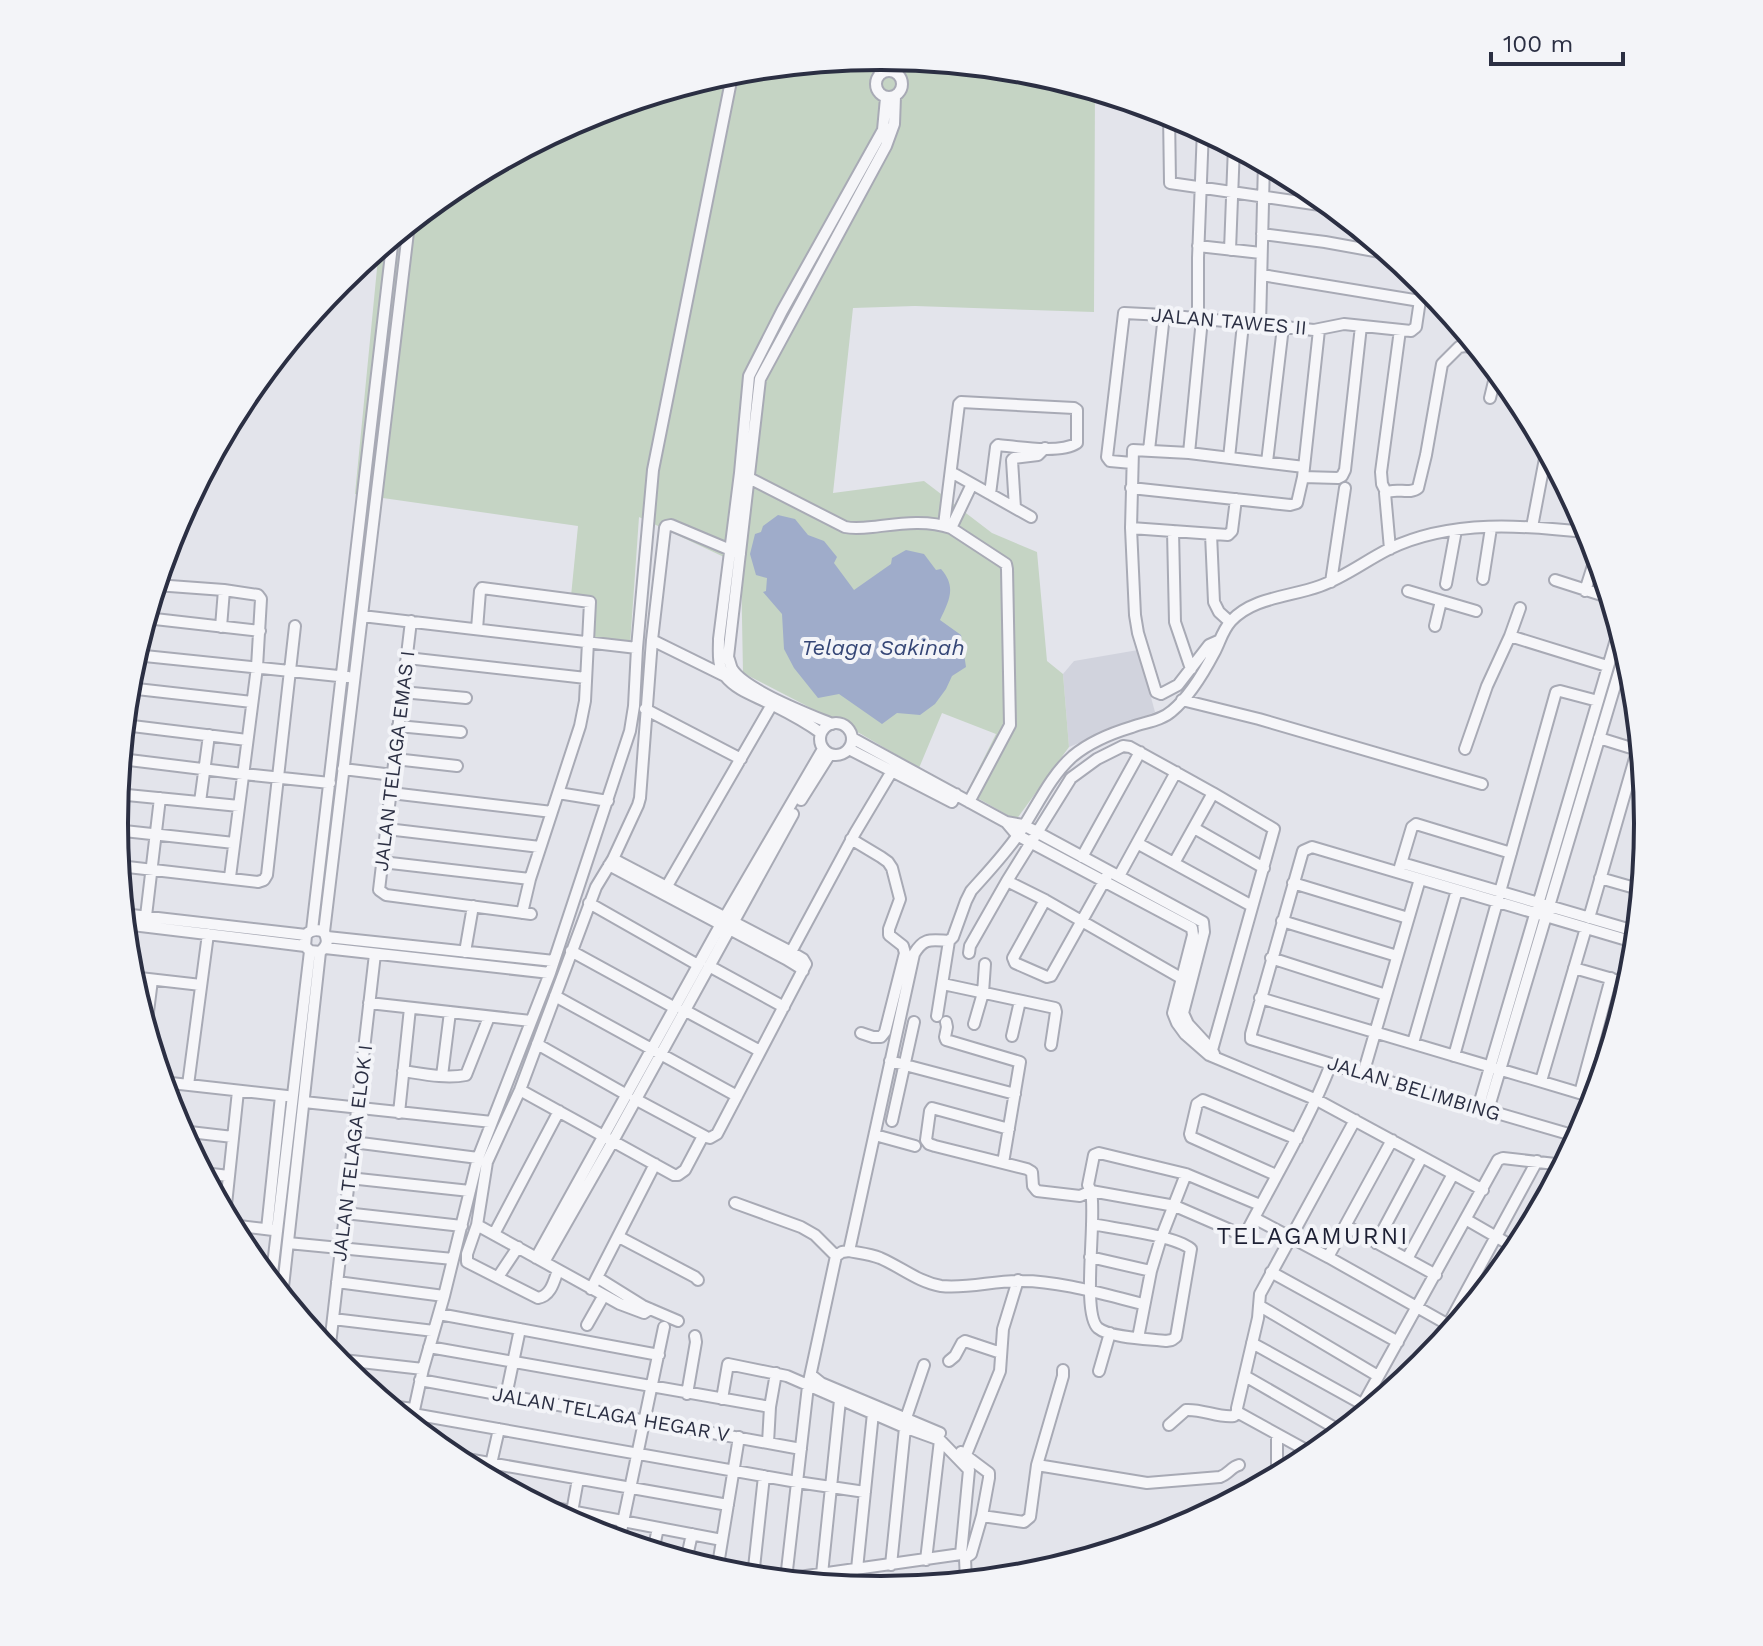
<svg xmlns="http://www.w3.org/2000/svg" width="1763" height="1646" viewBox="0 0 1763 1646" font-family="'Work Sans',sans-serif">
	<style>
		.built { fill: #d1d3dd }
		.green { fill: #c5d4c4 }
		.water { fill: #9facca }
		.lines { fill: none; stroke-linecap: round; stroke-linejoin: round }
		.minor-casing { stroke: #a8aab5; stroke-width: 14 }
		.minor { stroke: #f6f6f9; stroke-width: 10 }
		.rail-casing { stroke: #7c8194; stroke-width: 6 }
		.rail { stroke: #f3f4f8; stroke-width: 3; stroke-dasharray: 9; stroke-linecap: butt }
		.labels { text-anchor: middle; dominant-baseline: central; stroke-width: 8; stroke-linejoin: round; paint-order: stroke }
		.street-label { font-size: 20px; fill: #2b2f43; stroke: #f3f4f8 }
		.water-label { font-size: 22px; font-style: italic; fill: #354676; stroke: #f3f4f8 }
		.quarter-label { font-size: 24px; letter-spacing: 2px; fill: #1d2034; stroke: #f3f4f8 }
		.rim { fill: none; stroke: #2b2f43; stroke-width: 4 }
	</style>
	<rect width="100%" height="100%" fill="#e3e4eb"/>
	<path class="built" d="M1138 650 1155 712 1069 747 1063 674 1074 661Z"/>
	<path class="green" d="M882 56 1032 71 1095 90 1094 312 915 306 853 308 833 493 924 481 992 533 1037 552 1047 661 1063 674 1069 747 1016 820 967 792 996 734 942 713 919 768 861 734 743 673 741 565 639 517 630 645 589 639 594 599 571 596 578 526 355 494 379 248 456 185 588 114 732 71Z"/>
	<path class="water" d="M778 515 795 519 808 535 824 541 837 557 834 563 854 590 891 564 892 558 906 550 924 554 936 570 941 569C957 587 949 601 940 620L961 635 966 667 952 676 946 689 935 704 920 715 897 713 882 724 839 694 818 698 794 668 784 649 782 614 763 592 766 591 767 578 756 575 750 554 755 534 761 532 763 526Z"/>
	<g class="lines">
		<g class="minor-casing">
			<path id="minor" d="M877 56 880 74
				M876 84a13 13 0 1 1 26 0a13 13 0 1 1-26 0Z
				M1169 113 1170 183 1334 207
				M1262 234 1325 242 1391 254
				M1198 246 1261 253
				M1230 250 1234 146
				M1262 275 1420 301
				M1198 319V258L1203 129
				M1260 325 1264 162
				M1490 398 1497 369
				M1149 450 1164 315
				M1189 453 1202 319
				M1229 458 1243 324
				M1267 462 1283 327
				M1132 463 1110 461 1107 457 1124 313 1164 315 1314 330 1344 324 1411 331 1416 327 1423 280
				M951 472 1031 517
				M745 476 845 527C854 529 863 528 872 527 898 524 926 519 951 528L1006 564 1007 569 1010 725 969 802
				M1303 477 1338 478 1342 476 1345 470 1361 326
				M1131 488 1290 505 1297 503 1303 477 1319 330
				M1386 492 1382 484 1381 472 1400 330
				M1015 508 1012 460 1014 458 1038 455 1045 448
				M944 525 959 404 961 402 1074 408 1077 410V443C1061 454 1018 447 998 445L996 447 990 494
				M1532 527 1547 448
				M951 528 972 484
				M1131 528 1228 535 1232 531 1236 499
				M1173 531 1175 622 1191 669
				M1211 534 1214 602 1219 612 1230 622
				M1390 549 1385 493C1395 487 1410 495 1418 488L1426 455 1442 364 1459 347 1465 346 1481 350
				M1483 579 1491 528
				M1555 580 1611 598
				M1331 582 1345 488
				M1446 584 1456 530
				M156 585 224 590 258 595 261 599 257 667 230 877
				M1408 591 1476 611
				M1585 591 1597 553
				M362 616 637 648
				M146 618 260 631
				M411 621 379 890 386 895 531 914
				M1435 626 1441 601
				M221 627 224 590
				M477 629 480 591 482 588 590 602 585 701 580 726 530 879 522 913
				M1510 636 1520 608
				M652 640 725 676
				M1218 641 1209 645 1178 685 1161 694 1156 692 1138 633 1135 615 1131 528 1133 450 1189 453 1304 467
				M135 655 348 677
				M407 658 586 678
				M128 688 252 702
				M402 692 466 698
				M1182 700 1259 719 1482 784
				M645 709 741 759
				M820 739a16 16 0 1 1 32 0a16 16 0 1 1-32 0Z
				M832 724C808 714 745 690 732 669 731 667 729 659 728 657L760 379 886 146 894 124 895 96
				M124 725 247 740
				M398 726 461 732
				M821 733C806 722 789 713 773 705 756 696 737 691 725 676 717 665 719 652 719 639L740 473 749 376 782 311 883 130 886 98
				M852 738 1006 822 1023 825 1031 829 1203 922 1204 932 1183 1013 1188 1024 1212 1050 1214 1054
				M1599 738 1641 751
				M849 749 952 802 956 794
				M1465 749 1487 686 1510 636 1607 666
				M121 759 243 774 330 783
				M395 759 457 766
				M343 769 393 775
				M391 793 552 812
				M558 793 608 801
				M117 794 239 806
				M801 800 830 754
				M200 802 209 735
				M1006 822 1017 835 1192 928 1193 935 1173 1013 1177 1023 1185 1034 1209 1055 1317 1100 1483 1190
				M1194 828 1264 868
				M387 829 540 847
				M115 830 234 843
				M851 839 881 857 888 862 892 868 900 899 889 929V935L903 946 905 953 885 1032 881 1037H873L861 1033
				M1137 843 1252 906
				M1082 857 1140 752
				M613 859 791 952 803 959 806 964 717 1134 710 1138 706 1137 635 1099
				M382 862 530 879
				M1174 863 1213 793
				M1402 863 1638 932
				M609 865 786 959 799 967 803 971
				M119 866 258 882 264 880 267 875 295 626
				M1400 867 1412 827 1416 824 1511 853
				M1119 876 1176 772
				M1600 878 1642 890
				M1007 881 1045 900 1181 978
				M1293 883 1408 918
				M667 886 774 701
				M1045 900 1013 958 1015 963 1047 977 1051 976 1107 876
				M589 903 698 965
				M123 914 306 935
				M146 916 160 798
				M1589 918 1640 741
				M1282 921 1397 956
				M124 924 305 946
				M312 930 393 237
				M324 932 409 224
				M327 937 554 961
				M325 948 550 973
				M571 951 675 1008
				M465 952 473 906
				M791 952 855 833 892 771
				M969 953 970 946 1007 881 1071 778 1097 759 1123 746 1130 747 1213 793 1274 829 1212 1050 1209 1055
				M1271 958 1386 995
				M709 966 784 1007
				M1574 968 1630 984
				M131 977 201 985
				M943 984 1055 1008 1056 1012 1051 1045
				M555 996 737 1096
				M1260 998 1596 1098
				M369 1003 531 1021
				M684 1010 760 1051
				M937 1016 949 941
				M946 1022 947 1027 945 1037 946 1040 1020 1062 1003 1163
				M974 1024 983 993 985 964
				M146 1028 152 980
				M1012 1036 1020 1001
				M1413 1043 1457 890
				M537 1044 627 1095
				M1454 1056 1556 692 1560 691 1598 701
				M890 1061 1015 1094
				M403 1071C423 1074 446 1079 466 1075L489 1017
				M1363 1074 1420 879
				M442 1076 450 1012
				M1541 1081 1586 928
				M162 1082 287 1096
				M188 1085 208 934
				M520 1090 674 1175H678L685 1170 703 1136
				M1580 1093 1611 978
				M304 1102 492 1122
				M1478 1108 1620 626
				M1488 1110 1626 649
				M399 1113 410 1008
				M892 1121 914 1022
				M1009 1129 932 1108 930 1111 926 1140 929 1144 935 1146 1027 1169 1032 1172 1033 1186 1037 1191 1080 1196 1091 1191C1097 1217 1081 1313 1098 1328 1110 1338 1150 1339 1166 1341L1172 1340 1176 1337 1191 1249C1174 1235 1116 1229 1092 1224
				M181 1131 233 1137
				M875 1135 915 1146
				M1579 1137 1363 1074 1251 1039V1034L1303 851 1312 847 1637 943
				M353 1142 478 1158
				M203 1173 229 1176
				M1276 1175 1191 1137 1190 1134 1197 1104 1203 1100 1297 1139
				M349 1178 470 1191
				M735 1203 801 1227 815 1235 836 1256
				M1260 1205 1186 1174 1099 1153 1094 1155 1088 1185 1091 1191 1175 1206 1242 1235 1246 1233C1275 1177 1308 1123 1331 1064
				M345 1213 462 1226
				M225 1214 238 1091
				M1254 1218 1328 1257 1454 1328
				M1467 1220 1519 1250
				M231 1225 273 1230
				M477 1225 467 1254V1262L538 1298C551 1296 554 1281 558 1270
				M1346 1226 1436 1275
				M267 1229 281 1096
				M494 1234 559 1111
				M619 1237 695 1277 698 1280
				M288 1243 453 1259
				M1376 1243 1422 1157
				M849 1251C859 1253 870 1254 880 1258 901 1267 918 1282 941 1286 969 1289 995 1280 1022 1281 1060 1281 1106 1295 1143 1304
				M1090 1257 1151 1271
				M1328 1257 1392 1140
				M536 1258 721 924 823 749
				M1407 1259 1453 1174
				M544 1262 613 1141 793 814
				M1271 1272 1398 1342
				M498 1277 518 1247
				M598 1278 643 1306 678 1321
				M271 1282 310 951
				M337 1282 444 1296
				M591 1289 655 1164
				M282 1296 320 952C327 946 329 941 324 932 317 929 311 929 306 935L305 946 310 951 320 952
				M1260 1306 1378 1376
				M650 1309 644 1313 620 1304 477 1225 487 1162 520 1090 596 887 613 859 638 805 640 798 652 640 665 528 666 526 671 525 740 554
				M439 1314 659 1355
				M333 1319 434 1331
				M587 1325 604 1295
				M1138 1338 1151 1271 1161 1238 1186 1174
				M1252 1343 1371 1409
				M429 1347 770 1407
				M329 1353 375 954
				M334 1359 423 1369
				M1429 1360 1537 1161
				M949 1361 955 1356 962 1343 965 1341 1001 1353
				M1099 1371 1110 1333
				M811 1375 821 1383 940 1433
				M1245 1376 1342 1432
				M420 1380 801 1449
				M687 1394 696 1342 695 1336
				M506 1396 520 1329
				M722 1399 728 1364 787 1376 904 1427 940 1440 969 1470 961 1554 778 1580
				M389 1406 414 1409
				M413 1414 797 1482 865 1492
				M411 1424 423 1369 444 1296 478 1158 550 973 630 731 634 706 637 648 653 470 733 71
				M1352 1424 1498 1160 1503 1158 1564 1165
				M1169 1425 1186 1410C1203 1409 1218 1418 1234 1416L1237 1412
				M1277 1434V1467L1278 1470 1284 1474
				M768 1443 770 1407 776 1373
				M961 1452 989 1473V1478L982 1516 971 1554 965 1558 966 1582
				M1315 1455 1237 1412V1408L1258 1318 1260 1294 1355 1120
				M450 1456 728 1505
				M965 1457 1000 1371 1003 1329 1018 1280
				M491 1464 499 1429
				M1037 1465 1147 1483 1220 1477C1229 1474 1231 1467 1239 1465
				M539 1505 722 1540
				M572 1512 578 1479
				M982 1516 1024 1522 1030 1517 1037 1465 1063 1376V1370
				M585 1530 588 1515
				M619 1541 664 1327
				M653 1551 658 1528
				M926 1560 940 1440
				M686 1561 692 1534
				M891 1565 906 1418 924 1365
				M857 1569 873 1413
				M717 1571 739 1437
				M822 1574 840 1400
				M753 1577 764 1476
				M786 1579 808 1386 836 1256 842 1252 849 1251 914 954C924 937 931 940 949 941L953 937 966 901 971 891C987 873 1004 855 1018 835 1036 809 1049 777 1073 756 1090 742 1112 733 1132 727 1145 722 1161 721 1172 711 1189 697 1204 672 1214 653 1220 642 1222 631 1231 621 1253 597 1290 597 1320 586 1345 577 1365 561 1389 549 1451 519 1525 525 1591 533"/>
		</g>
		<use href="#minor" class="minor"/>
		<g class="rail-casing">
			<path id="rail" d="M870 1589 1085 1559"/>
		</g>
		<use href="#rail" class="rail"/>
	</g>
	<g class="labels">
		<g class="street-label">
			<text transform="translate(1229 321) rotate(5)">JALAN TAWES II</text>
			<text transform="translate(394 761) rotate(-83)">JALAN TELAGA EMAS I</text>
			<text transform="translate(1414 1088) rotate(17)">JALAN BELIMBING</text>
			<text transform="translate(352 1153) rotate(-83)">JALAN TELAGA ELOK I</text>
			<text transform="translate(611 1414) rotate(10)">JALAN TELAGA HEGAR V</text>
		</g>
		<g class="water-label">
			<text x="883" y="647">Telaga Sakinah</text>
		</g>
		<g class="quarter-label">
			<text x="1313" y="1236">TELAGAMURNI</text>
		</g>
	</g>
	<path d="M0 0H1763V1646H0ZM128 823a753 753 0 1 1 1506 0a753 753 0 1 1-1506 0Z" fill="#f3f4f8" fill-rule="evenodd"/>
	<path class="rim" d="M128 823a753 753 0 1 1 1506 0a753 753 0 1 1-1506 0Z"/>
	<path d="M1491 52v12h132v-12" fill="none" stroke="#2b2f43" stroke-width="4"/>
	<text x="1503" y="52" font-size="24" fill="#2b2f43" stroke="#f3f4f8" stroke-width="6" paint-order="stroke">100 m</text>
</svg>
